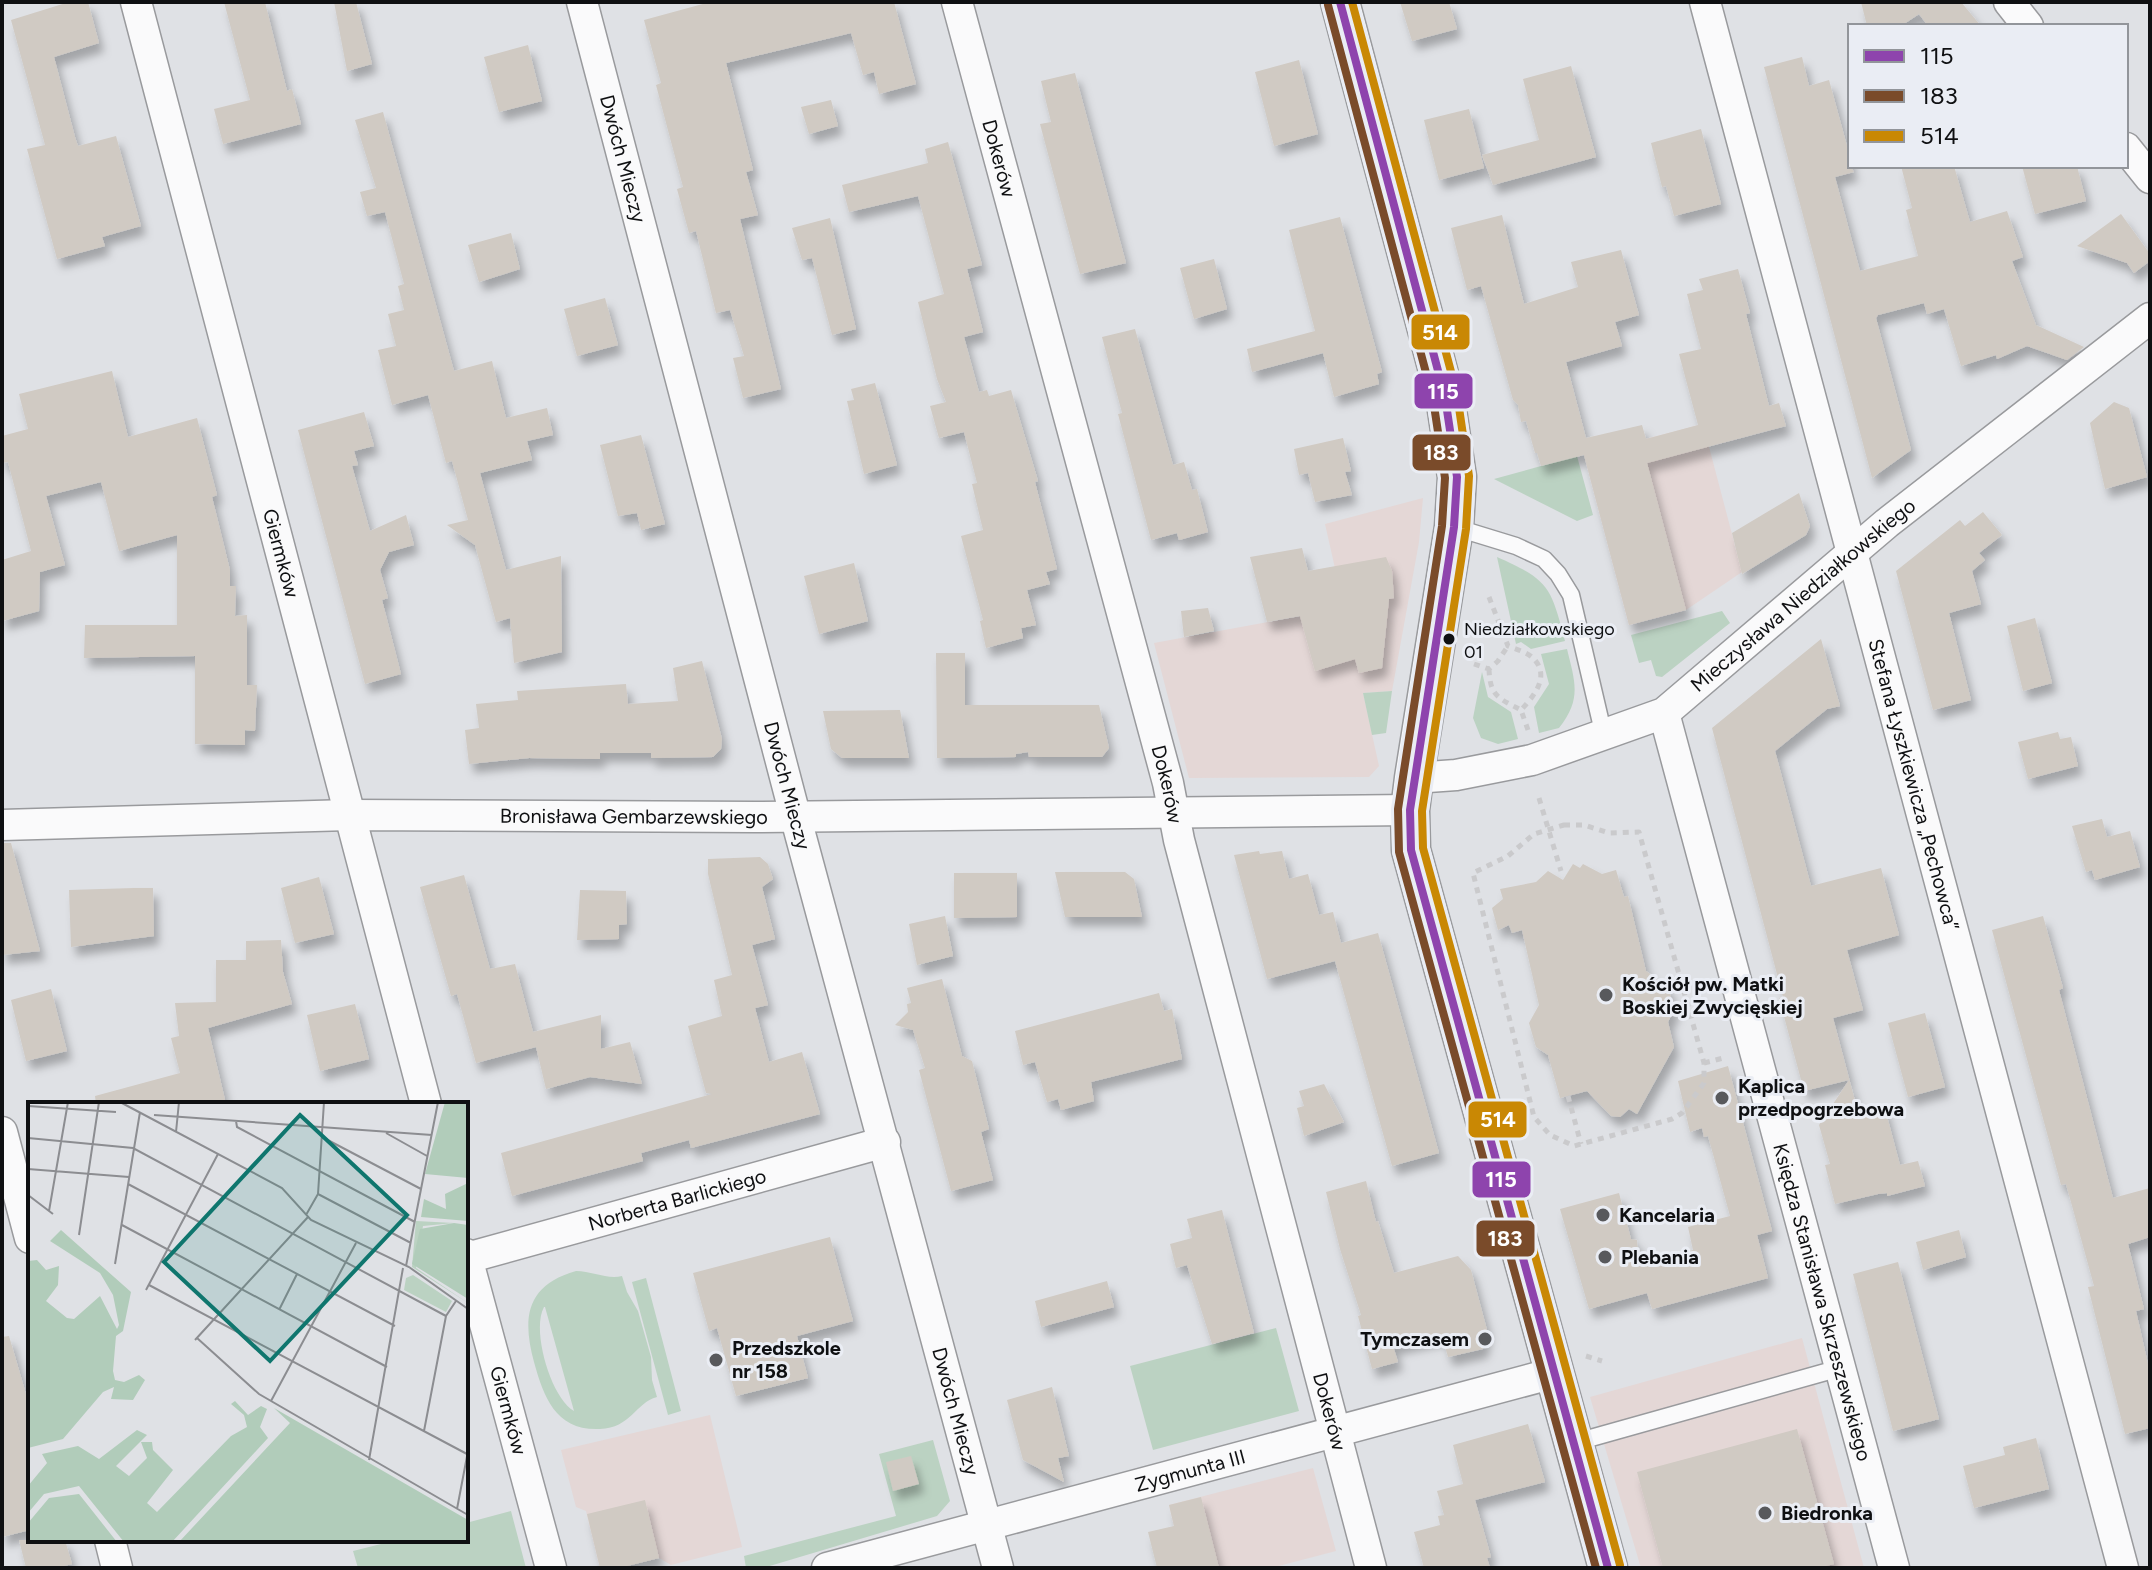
<svg xmlns="http://www.w3.org/2000/svg" width="2152" height="1570" viewBox="0 0 2152 1570" font-family="Figtree,sans-serif">
	<style>
		.commercial { fill: #e4d7d6 }
		.green { fill: #bbd2c2; fill-rule: evenodd }
		.building { fill: #d0cac3; filter: url(#shadow) }
		.lines { fill: none; stroke-linecap: round; stroke-linejoin: round }
		.service-casing { stroke: #999a9d; stroke-width: 19 }
		.minor-casing { stroke: #999a9d; stroke-width: 33 }
		.tertiary-casing { stroke: #999a9d; stroke-width: 41 }
		.path { stroke: #cacacc; stroke-width: 5; stroke-dasharray: 6 6; stroke-linecap: butt }
		.service { stroke: #fafafb; stroke-width: 16 }
		.minor { stroke: #fafafb; stroke-width: 30 }
		.tertiary { stroke: #fafafb; stroke-width: 38 }
		.bus-1-casing { stroke: #eaedf4; stroke-width: 14 }
		.bus-2-casing { stroke: #eaedf4; stroke-width: 14 }
		.bus-3-casing { stroke: #eaedf4; stroke-width: 14 }
		.bus-1 { stroke: #8e44ad; stroke-width: 8 }
		.bus-2 { stroke: #7a4b2a; stroke-width: 8 }
		.bus-3 { stroke: #c98804; stroke-width: 8 }
		.bus-dot { fill: #0f1012; stroke: #eaedf4; stroke-width: 3 }
		.poi-dot { fill: #58595c; stroke: #eaedf4; stroke-width: 3 }
		.labels { text-anchor: middle; dominant-baseline: central; stroke-width: 6; stroke-linejoin: round; paint-order: stroke }
		.bus-label { font-size: 18px; fill: #0f1012; stroke: #eaedf4; text-anchor: start }
		.street-label { font-size: 20px; fill: #0f1012; stroke: #eaedf4 }
		.poi-label { font-size: 20px; font-weight: bold; fill: #0f1012; stroke: #eaedf4; text-anchor: start }
		.inset-road { fill: none; stroke: #8c8d91; stroke-width: 2 }
		.view { fill: #0f766e; fill-opacity: 0.15; stroke: #0f766e; stroke-width: 4 }
		.inset-edge { fill: none; stroke: #0f1012; stroke-width: 4 }
		.line-badge { stroke: #eaedf4; stroke-width: 3 }
		.badge-label { font-size: 22px; text-anchor: middle; font-weight: bold; fill: #fff }
	</style>
	<defs>
		<filter id="shadow"><feDropShadow dx="5" dy="9" stdDeviation="4" flood-color="#0004"/></filter>
	</defs>
	<rect width="100%" height="100%" fill="#dfe1e5"/>
	<path class="commercial" d="M1703 424 1742 572 1686 610 1629 625 1584 455Z
		M1423 498 1419 542 1392 691 1363 693 1379 766 1369 777 1189 778 1154 643 1344 608 1325 524Z
		M1802 1338 1864 1568H1641L1590 1397Z
		M710 1415 742 1547 671 1565 659 1558 619 1568H600L586 1511 576 1507 561 1450Z
		M1313 1468 1336 1551 1271 1568H1184L1169 1505Z"/>
	<path class="green" d="M1577 456 1593 515 1577 521 1494 479Z
		M1497 557C1549 580 1551 587 1565 641L1531 649 1521 642 1516 644Z
		M1722 611 1730 623 1662 677 1656 676 1651 660 1639 663 1631 635Z
		M1567 649C1575 682 1582 699 1559 728L1539 733 1534 707 1549 684 1541 654Z
		M1482 672 1488 697 1511 712 1518 739 1498 744 1481 738 1473 718Z
		M1392 691 1386 733 1372 735 1363 693Z
		M576 1271C592 1271 608 1280 622 1276L627 1292 638 1311 651 1357 652 1380 657 1397C635 1403 631 1428 600 1429 556 1431 544 1398 534 1362 522 1318 526 1285 576 1271ZM544 1307H545L574 1411C551 1398 531 1330 544 1307Z
		M646 1278 681 1411 668 1415 632 1282Z
		M1276 1328 1299 1411 1153 1450 1130 1366Z
		M933 1440 950 1501 937 1516 763 1568H746L744 1556 896 1516 879 1454Z
		M511 1511 526 1568H358L353 1551 397 1540H466V1523Z"/>
	<path class="building" d="M69 2H88L99 43 54 57 75 137 78 146 116 136 141 226 102 237 105 246 57 259 27 149 45 145 11 20Z
		M224 2H265L287 91 292 89 301 124 223 144 214 109 250 100Z
		M334 2H356L372 64 347 71Z
		M710 2H894L916 84 879 94 874 72 863 75 851 33 726 63 753 170 746 172 758 215 740 219 781 389 743 398 733 358 744 356 730 310 716 313 696 231 689 233 677 189 683 187 656 85 661 83 644 20Z
		M1400 2H1449L1457 29 1412 41Z
		M1861 2H1961L1981 26H1928L1919 14 1901 26H1867Z
		M528 45 542 101 499 112 484 57Z
		M1802 57 1809 86 1829 80 1850 157V166L1854 172 1835 177 1860 271 1918 256 1906 210 1912 208 1901 166H1954L1970 222 2007 211 2023 257 2012 261 2036 325 2084 347 2067 360 2027 346 1997 359 1996 355 1961 366 1944 309 1927 314 1924 303 1878 315 1876 318 1911 450 1872 478 1764 67Z
		M1299 60 1318 134 1274 146 1255 72Z
		M1571 66 1596 157 1493 185 1482 155 1539 140 1523 79Z
		M1075 73 1126 263 1080 274 1040 124 1051 122 1041 81Z
		M831 100 838 126 809 134 801 107Z
		M1469 109 1484 168 1439 180 1424 120Z
		M383 112 454 371 492 361 506 418 547 408 553 435 527 441 532 460 480 473 506 570 561 556 562 652 514 663 510 618 496 622 475 545 447 525 468 520 452 461 446 463 428 395 392 405 378 350 396 346 388 314 404 310 398 286 404 284 385 212 367 216 360 192 376 188 355 120Z
		M1701 129 1721 204 1674 216 1666 186 1662 187 1651 143Z
		M948 142 982 265 967 269 983 332 964 337 979 392 987 390 989 396 1011 390 1038 481 1035 482 1057 569 1046 572 1050 584 1027 590 1036 625 1021 628 1023 638 986 648 980 621 983 620 961 536 983 530 972 484 977 483 964 432 939 438 930 406 946 402 937 379 918 302 944 294 918 196 849 212 842 185 928 163 925 149Z
		M2022 166H2077L2086 201 2035 214Z
		M2121 214 2150 254V261L2134 273 2127 263 2077 246Z
		M1502 215 1524 304 1578 287 1571 262 1621 250 1639 315 1615 322 1622 346 1566 362 1586 438 1642 425 1646 439 1698 425 1679 354 1701 349 1687 294 1703 290 1699 279 1738 269 1750 313 1746 314 1769 406 1779 403 1786 426 1647 463 1686 610 1629 625 1584 455 1541 466 1537 453H1535L1526 421 1521 422 1518 405 1513 400 1481 286 1467 290 1451 228Z
		M1340 217 1382 372 1377 374 1379 384 1334 397 1323 353 1252 372 1247 349 1315 331 1289 230Z
		M830 218 856 329 832 335 812 258 802 260 792 228Z
		M511 233 520 269 479 282 468 245Z
		M1214 259 1227 309 1194 319 1180 268Z
		M605 298 618 345 577 356 564 309Z
		M1135 329 1173 465 1184 462 1192 490 1197 489 1208 532 1179 540 1177 533 1151 540 1118 414 1122 413 1102 337Z
		M112 371 128 437 197 418 217 495 212 497 230 570V586H236L235 616 247 615V685H257L255 731 245 730V745L195 744V656L84 658 85 625H177V535L119 551 101 482 46 496 65 565 40 572 39 611 2 621V560L31 551 8 462 2 463V436L28 429 19 394Z
		M875 383 897 465 864 474 847 401 854 400 851 389Z
		M2114 402 2129 408 2147 477 2105 489 2090 423Z
		M364 412 374 446 354 451 358 465 352 466 370 531 406 515 414 545 389 552 380 570 388 598 382 600 401 674 365 684 298 430Z
		M641 435 665 524 641 530 637 513 618 516 600 445Z
		M1343 438 1351 471 1345 472 1352 495 1315 502 1308 473 1299 475 1294 449Z
		M1799 493 1810 526 1806 535 1742 574 1732 533Z
		M1983 512 2002 535 1979 553 1985 560 1972 571 1981 604 1949 613 1971 700 1933 710 1896 571 1960 520 1965 526Z
		M1302 548 1308 571 1386 557 1392 571 1394 598 1389 599 1382 668 1359 673 1355 659 1315 671 1300 616 1267 622 1250 557Z
		M854 563 868 621 819 634 804 576Z
		M1208 608 1214 631 1184 637 1181 611Z
		M2035 618 2052 683 2023 691 2007 626Z
		M1821 639 1840 706 1827 709 1775 751 1811 886 1881 868 1899 935 1847 950 1863 1010 1833 1018 1858 1112 1884 1105 1900 1165 1918 1161 1925 1186 1887 1196V1193L1878 1194 1835 1204 1825 1165 1830 1164 1819 1125 1849 1080 1804 1091 1779 998 1783 997 1712 728Z
		M936 653H965V705H1099L1109 748 1102 757H1029L1028 752 1016 754V757L937 758Z
		M702 661 722 739 721 749 713 757 651 758V753H600V759L529 758 469 764 465 730 479 728 476 704 518 700 517 691 626 684 628 704 678 701 673 668Z
		M900 710 909 758H842L831 749 823 711Z
		M2058 732 2060 739 2071 737 2078 766 2028 779 2018 742Z
		M2102 819 2107 837 2130 831 2140 867 2095 880 2092 870 2086 872 2072 826Z
		M2 843H11L40 951 2 955Z
		M1259 851 1260 854 1282 851 1289 879 1308 874 1319 915 1333 912 1341 943 1378 933 1439 1153 1392 1166 1335 961 1267 979 1234 855Z
		M760 857 768 864 773 879 762 887 775 939 752 945 768 1005 755 1008 769 1062 802 1052 820 1114 691 1148 689 1140 641 1153 643 1161 512 1196 501 1153 712 1094 706 1093 688 1026 722 1016 714 980 732 975 708 874V859Z
		M1573 864 1580 868 1583 864 1602 874 1616 870 1624 897 1628 896 1646 971 1668 986 1674 1010 1668 1022 1674 1047 1637 1114 1629 1109 1620 1117 1611 1116 1587 1091 1560 1098 1548 1055 1536 1047 1529 1023 1539 1005 1522 930 1512 933 1509 925 1498 930 1492 908 1503 899 1500 889 1536 882 1548 871 1563 880Z
		M1055 872H1125L1134 879 1142 917H1065Z
		M954 873H1017V917L954 918Z
		M464 875 490 969 515 964 533 1032 601 1015V1049L630 1042 642 1084 590 1077 546 1089 536 1047 476 1063 457 994 451 996 420 887Z
		M319 877 334 934 295 943 281 888Z
		M134 888H153L154 936 71 947 69 890Z
		M580 890 626 891 627 924 619 925V939L577 940Z
		M945 916 953 956 917 965 909 924Z
		M2043 916 2063 988 2059 990 2113 1198 2150 1188V1237L2128 1244 2144 1309 2136 1311 2150 1373V1428L2125 1434 2088 1287 2094 1286 2066 1184 2061 1185 1992 930Z
		M281 940 283 972 292 1004 208 1028 226 1104H96L95 1096 180 1073 171 1038 179 1036 175 1003 216 1002V960H246V941Z
		M942 979 962 1056 972 1061 989 1129 981 1132 993 1180 951 1191 919 1070 925 1068 913 1030 895 1025 908 1012 907 1004 911 1003 907 988Z
		M51 989 67 1051 26 1061 11 1000Z
		M1159 993 1164 1011 1172 1009 1182 1059 1091 1082 1094 1101 1061 1110 1058 1099 1047 1102 1035 1062 1023 1065 1015 1031Z
		M355 1004 369 1059 320 1071 307 1015Z
		M1925 1013 1945 1087 1908 1097 1888 1023Z
		M1728 1066 1772 1231 1757 1235 1768 1278 1652 1309 1647 1293 1589 1309 1560 1209 1619 1193 1631 1239 1637 1240 1639 1264 1693 1250 1688 1227 1730 1216 1708 1136 1704 1137 1702 1128 1690 1132 1678 1081Z
		M1324 1084 1344 1122 1304 1136 1297 1108 1304 1106 1299 1091Z
		M1366 1181 1376 1222 1378 1221 1394 1273 1458 1256 1471 1270 1487 1330 1483 1349 1448 1357 1442 1336 1393 1346 1398 1362 1372 1369 1358 1316 1361 1315 1340 1249 1326 1192Z
		M1222 1210 1254 1333 1212 1344 1187 1265 1176 1268 1170 1244 1192 1238 1187 1219Z
		M1959 1230 1966 1257 1923 1270 1916 1242Z
		M830 1237 853 1321 797 1336 808 1378 736 1396 717 1328 709 1331 693 1273Z
		M1898 1262 1939 1419 1893 1431 1853 1274Z
		M1107 1281 1114 1307 1041 1327 1035 1301Z
		M9 1336 30 1408V1530L2 1537V1337Z
		M1052 1387 1069 1456 1058 1458 1064 1482 1023 1460 1007 1400Z
		M1528 1424 1545 1482 1475 1500 1491 1557 1487 1558 1490 1568H1424L1414 1532 1440 1525 1438 1516 1444 1515 1437 1491 1463 1484 1453 1445Z
		M1797 1429 1834 1564 1818 1568H1663L1637 1472Z
		M2036 1438 2049 1489 1974 1508 1963 1466 2005 1455 2003 1447Z
		M911 1456 919 1484 893 1491 886 1462Z
		M1201 1497 1219 1568H1157L1148 1532 1174 1526 1169 1505Z
		M645 1500 659 1558 619 1568H600L587 1514Z
		M19 1540H65L72 1564 56 1568H26Z"/>
	<g class="lines">
		<g class="service-casing">
			<path id="service" d="M1454 527 1516 546 1544 559 1558 574 1571 595 1604 736
				M1573 1443 1840 1368"/>
		</g>
		<g class="minor-casing">
			<g id="minor">
				<path id="s1" d="M136 2 426 1104"/>
				<path id="s2" d="M582 2 795 815 998 1568"/>
				<path id="s3" d="M957 2 1168 783 1179 840 1371 1568"/>
				<path id="s4" d="M1705 2 2123 1568"/>
				<path d="M2009 2 2028 26"/>
				<path d="M2126 148 2150 178"/>
				<path id="s5" d="M1664 713 1894 1568"/>
				<path id="s6" d="M1414 778 1456 775 1532 760 1664 713 1887 523 2150 318"/>
				<path id="s7" d="M2 825 349 815 754 817 1410 810"/>
				<path d="M2 1132 30 1238"/>
				<path id="s8" d="M466 1254 551 1568"/>
				<path id="s9" d="M467 1258 885 1142"/>
				<path d="M110 1540 117 1568"/>
				<path id="s10" d="M827 1568 1554 1373"/>
			</g>
		</g>
		<g class="tertiary-casing">
			<path id="tertiary" d="M1340 2 1445 397 1457 477 1454 527 1414 778 1410 810 1411 850 1608 1568"/>
		</g>
		<path class="path" d="M1489 597 1508 646C1515 649 1527 652 1533 658 1551 676 1534 696 1521 710L1528 730
			M1474 664 1489 669 1498 661 1508 646
			M1489 669C1490 696 1498 698 1521 710
			M1539 798 1561 871
			M1564 825H1584L1609 833 1639 832 1704 1063V1083L1682 1113 1672 1119 1574 1146 1550 1135 1534 1117 1473 873 1508 856 1534 834Z
			M1704 1063 1727 1057
			M1568 1096 1581 1144
			M1586 1356 1602 1361"/>
		<use href="#service" class="service"/>
		<use href="#minor" class="minor"/>
		<use href="#tertiary" class="tertiary"/>
		<g class="bus-1-casing">
			<path id="bus-1" d="M1340 2 1445 397 1457 477 1454 527 1410 810 1411 850 1608 1568"/>
		</g>
		<g class="bus-2-casing">
			<path id="bus-2" d="M1328 5 1433 399 1445 478 1442 526 1398 809 1399 852 1596 1568"/>
		</g>
		<g class="bus-3-casing">
			<path id="bus-3" d="M1352 2 1457 394 1469 476 1466 529 1422 811 1423 848 1620 1565"/>
		</g>
		<use href="#bus-1" class="bus-1"/>
		<use href="#bus-2" class="bus-2"/>
		<use href="#bus-3" class="bus-3"/>
	</g>
	<circle class="bus-dot" cx="1449" cy="639" r="7"/>
	<g class="poi-dot">
		<circle cx="1606" cy="995" r="8"/>
		<circle cx="1722" cy="1098" r="8"/>
		<circle cx="1603" cy="1215" r="8"/>
		<circle cx="1605" cy="1257" r="8"/>
		<circle cx="1485" cy="1339" r="8"/>
		<circle cx="716" cy="1360" r="8"/>
		<circle cx="1765" cy="1513" r="8"/>
	</g>
	<g class="labels">
		<g class="bus-label">
			<text x="1464" y="629">Niedziałkowskiego<tspan x="1464" dy="23">01</tspan></text>
		</g>
		<g class="street-label">
			<text stroke="none"><textPath href="#s3" startOffset="162">Dokerów</textPath></text>
			<text stroke="none"><textPath href="#s2" startOffset="162">Dwóch Mieczy</textPath></text>
			<text stroke="none"><textPath href="#s1" startOffset="570">Giermków</textPath></text>
			<text stroke="none"><textPath href="#s6" startOffset="442">Mieczysława Niedziałkowskiego</textPath></text>
			<text stroke="none"><textPath href="#s3" startOffset="810">Dokerów</textPath></text>
			<text stroke="none"><textPath href="#s2" startOffset="810">Dwóch Mieczy</textPath></text>
			<text stroke="none"><textPath href="#s4" startOffset="810">Stefana Łyszkiewicza „Pechowca”</textPath></text>
			<text stroke="none"><textPath href="#s7" startOffset="632">Bronisława Gembarzewskiego</textPath></text>
			<text stroke="none"><textPath href="#s9" startOffset="218">Norberta Barlickiego</textPath></text>
			<text stroke="none"><textPath href="#s5" startOffset="610">Księdza Stanisława Skrzeszewskiego</textPath></text>
			<text stroke="none"><textPath href="#s8" startOffset="162">Giermków</textPath></text>
			<text stroke="none"><textPath href="#s2" startOffset="1458">Dwóch Mieczy</textPath></text>
			<text stroke="none"><textPath href="#s3" startOffset="1458">Dokerów</textPath></text>
			<text stroke="none"><textPath href="#s10" startOffset="376">Zygmunta III</textPath></text>
		</g>
		<g class="poi-label">
			<text x="1622" y="984">Kościół pw. Matki<tspan x="1622" dy="23">Boskiej Zwycięskiej</tspan></text>
			<text x="1738" y="1086">Kaplica<tspan x="1738" dy="23">przedpogrzebowa</tspan></text>
			<text x="1619" y="1215">Kancelaria</text>
			<text x="1621" y="1257">Plebania</text>
			<text x="1469" y="1339" text-anchor="end">Tymczasem</text>
			<text x="732" y="1348">Przedszkole<tspan x="732" dy="23">nr 158</tspan></text>
			<text x="1781" y="1513">Biedronka</text>
		</g>
	</g>
	<g transform="translate(28 1102)">
		<rect width="440" height="440" fill="#dfe1e5"/>
		<path d="M388 119 426 121 395 124 388 166 440 201 384 165ZM385 173 424 199 418 210 376 188 378 176Z" fill="#bbd2c2"/>
		<path d="M417 0H440V76L397 72ZM440 81V119L393 115 396 97 418 107 417 92ZM426 121 440 123V197L384 162 392 127ZM33 128 103 190 95 229 88 234 85 269 87 278 96 280 111 273 117 278 105 298 83 297 86 285 75 290 35 337 0 346V159L9 158 18 168 31 164 30 183 18 199 39 216 46 217 72 194 89 227 91 223 85 193 72 171 22 139ZM207 299 220 313 233 304 239 307 232 325 240 336 144 440H96L51 384 16 392 0 411V384L19 361 14 352 50 344 71 357 109 328 119 333 88 364 101 374 119 356 113 340H124L125 348 145 368 119 401 129 410 203 334 219 325 216 313 203 302ZM246 306 440 418V440H151L262 321ZM51 392 89 440H0V421L21 396Z" fill="#b1ccba"/>
		<path class="inset-road" d="M92 0 254 86 283 118 381 165 440 207M0 4 88 10M126 13 404 33M208 19 209 25 387 120M148 30 151 0M358 31 399 54M294 35 393 87M0 36 105 46 418 214M0 67 101 75M100 82 367 224M290 92 383 141M0 93 25 112M21 109 40 0M278 113 290 92 296 0M94 123 359 265M51 133 71 0M87 162 112 10M378 164 410 0M121 183 439 352M118 188 190 52M251 208 269 172M169 236 231 292 440 413M167 238 280 115M243 299 328 141M396 329 418 214 428 199M341 358 375 166M429 407 440 349"/>
		<path class="view" d="M272 13 379 113 242 259 136 160Z"/>
		<rect width="440" height="440" class="inset-edge"/>
	</g>
	<g class="line-badge">
		<rect x="1410" y="313" width="61" height="38" rx="8" fill="#c98804"/>
		<rect x="1413" y="372" width="61" height="38" rx="8" fill="#8e44ad"/>
		<rect x="1411" y="433" width="61" height="39" rx="8" fill="#7a4b2a"/>
		<rect x="1467" y="1100" width="61" height="39" rx="8" fill="#c98804"/>
		<rect x="1471" y="1160" width="61" height="39" rx="8" fill="#8e44ad"/>
		<rect x="1475" y="1219" width="61" height="39" rx="8" fill="#7a4b2a"/>
	</g>
	<g class="badge-label">
		<text x="1440" y="340">514</text>
		<text x="1443" y="399">115</text>
		<text x="1441" y="460">183</text>
		<text x="1498" y="1127">514</text>
		<text x="1501" y="1187">115</text>
		<text x="1505" y="1246">183</text>
	</g>
	<rect width="2152" height="1570" fill="none" stroke="#0f1012" stroke-width="8"/>
	<rect x="1848" y="24" width="280" height="144" fill="#eaedf4" stroke="#92959a" stroke-width="2"/>
	<rect x="1864" y="50" width="40" height="12" fill="#8e44ad" stroke="#92959a" stroke-width="2"/>
	<text x="1920" y="64" font-size="24" fill="#0f1012">115</text>
	<rect x="1864" y="90" width="40" height="12" fill="#7a4b2a" stroke="#92959a" stroke-width="2"/>
	<text x="1920" y="104" font-size="24" fill="#0f1012">183</text>
	<rect x="1864" y="130" width="40" height="12" fill="#c98804" stroke="#92959a" stroke-width="2"/>
	<text x="1920" y="144" font-size="24" fill="#0f1012">514</text>
</svg>
